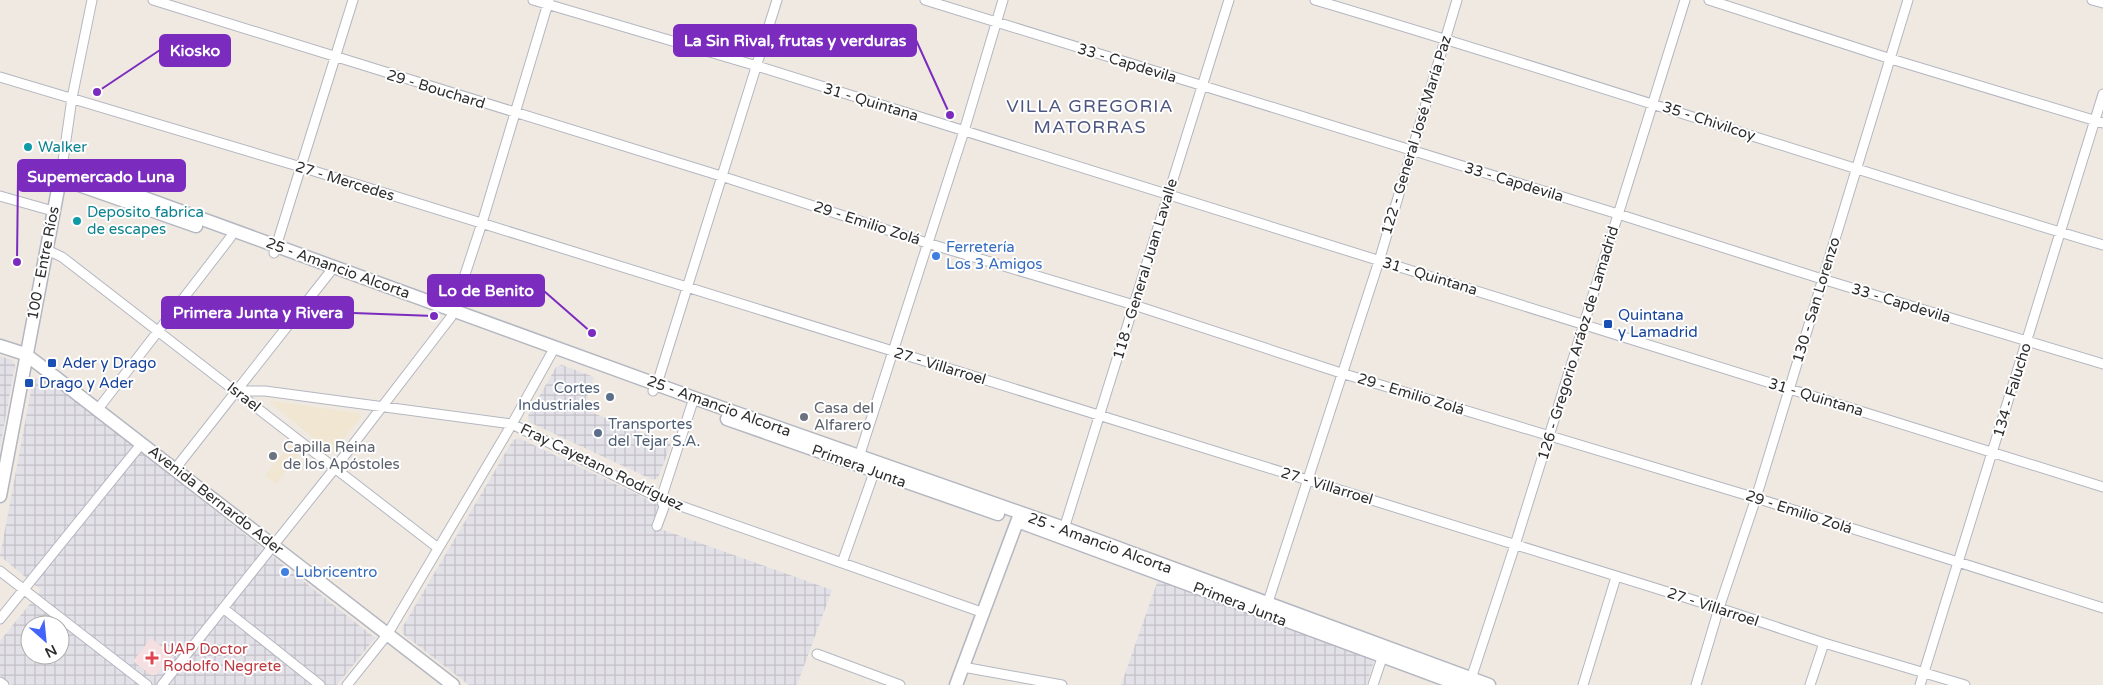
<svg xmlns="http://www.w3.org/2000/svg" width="2103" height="685" viewBox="0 0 2103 685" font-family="'Varela Round',sans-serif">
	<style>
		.industrial { fill: url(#industrial-grid); fill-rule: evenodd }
		.education { fill: #f0e6d1 }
		.medical { fill: #f5dfe0 }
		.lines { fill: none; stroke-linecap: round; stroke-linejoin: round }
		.street-casing { stroke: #b4b7c1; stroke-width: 11 }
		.secondary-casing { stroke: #b4b7c1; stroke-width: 15 }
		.street { stroke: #fff; stroke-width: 9 }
		.secondary { stroke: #fff; stroke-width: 12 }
		.culture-dot { fill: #0f9aa8; stroke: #fff; stroke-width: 2 }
		.shop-dot { fill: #3f7fe0; stroke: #fff; stroke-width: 2 }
		.transit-dot { fill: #1a4fb4; stroke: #fff; stroke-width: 2 }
		.service-dot { fill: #5c6f8a; stroke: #fff; stroke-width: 2 }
		.worship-dot { fill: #6b7280; stroke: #fff; stroke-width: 2 }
		.health-dot { fill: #e0444e; stroke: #fff; stroke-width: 2 }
		.labels { text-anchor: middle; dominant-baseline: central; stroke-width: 4; stroke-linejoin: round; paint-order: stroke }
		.street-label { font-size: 15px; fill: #2e2e2e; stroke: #fff }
		.culture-label { font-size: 15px; fill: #0d838f; stroke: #fff; text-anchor: start }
		.shop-label { font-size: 15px; fill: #366cbe; stroke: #fff; text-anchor: start }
		.transit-label { font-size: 15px; fill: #164399; stroke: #fff; text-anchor: start }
		.service-label { font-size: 15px; fill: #4e5e75; stroke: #fff; text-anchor: end }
		.worship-label { font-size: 15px; fill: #5b616d; stroke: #fff; text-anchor: start }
		.health-label { font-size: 15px; fill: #be3a42; stroke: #fff; text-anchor: start }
		.quarter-label { font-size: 18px; letter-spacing: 1px; fill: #4d5680; stroke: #fff }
		.leader { fill: none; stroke: #7b2cbf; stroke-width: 2 }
		.callout-dot { fill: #7b2cbf; stroke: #fff; stroke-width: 2 }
		.callout { fill: #7b2cbf; stroke: #7b2cbf; stroke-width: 2 }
		.callout-label { font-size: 16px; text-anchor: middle; font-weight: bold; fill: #fff }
	</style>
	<defs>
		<pattern id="industrial-grid" width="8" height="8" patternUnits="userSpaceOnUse" patternTransform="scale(1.25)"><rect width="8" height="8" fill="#e3e1e8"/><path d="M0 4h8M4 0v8" fill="none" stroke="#c3c1c7"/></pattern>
	</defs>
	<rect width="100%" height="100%" fill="#efe9e1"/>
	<path class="industrial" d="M0 356 12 360 15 365 0 447Z
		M562 365 594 377 583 409 671 444 658 478 653 480 529 422 528 416 556 367Z
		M44 375 375 638 337 685H12L0 675V641L41 590 0 556 33 380ZM30 625H60V655H30Z
		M519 438 659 505 652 526 832 590 797 685H469L403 634 402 628 513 440Z
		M1158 580 1372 657 1374 662 1366 685H1121Z"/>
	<path class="education" d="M271 401 359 413 361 417 332 453 270 402Z
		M290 444 300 453 276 484 265 476Z"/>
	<path class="medical" d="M151 638 172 655 156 675H151L133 661Z"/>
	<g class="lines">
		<g class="street-casing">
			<path id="street" d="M153 0 721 176 927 243 1134 305 1341 373 1756 498 2103 608
				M533 0 757 66 2103 487
				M925 0 1618 214 1822 279 2103 364
				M1315 0C1579 78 1839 166 2103 245
				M1709 0 1891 59 2103 123
				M2092 0 2103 3
				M0 77 301 167 1719 608 1824 643 1965 685
				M62 168 72 98 92 0
				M0 196 53 211
				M47 250 62 257 438 548
				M274 253 353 0
				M236 391H265L512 424 661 499 984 613
				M653 391 657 384 777 0
				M98 409 230 238 234 231
				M858 460 964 131 1003 0
				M175 469 334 267
				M657 526 664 507 661 499 694 398
				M1063 532 1229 0
				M842 563 876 467
				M0 571 147 685
				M223 608 320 685
				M1266 608 1379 261 1457 0
				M0 619 142 443
				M817 654 900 685
				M963 667 1062 685
				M0 682 4 685
				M162 685 335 468 451 317 482 223 549 0
				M347 685 387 635 512 424 555 347
				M1373 685 1384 652
				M1469 685 1515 545 1685 0
				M1583 685 1616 577
				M1696 685 1719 608 1756 498 1908 0
				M1810 685 1824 643
				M1920 685 2103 94"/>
		</g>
		<g class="secondary-casing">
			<path id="secondary" d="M59 178 196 226
				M0 346 25 354 41 366 453 685
				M727 419 998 514
				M0 496 62 168 694 398 1064 528 1489 685
				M1020 522 1460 685
				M956 685 1020 514"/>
		</g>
		<use href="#street" class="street"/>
		<use href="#secondary" class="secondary"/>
	</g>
	<g class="culture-dot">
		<circle cx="28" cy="147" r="5"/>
		<circle cx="77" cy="221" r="5"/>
	</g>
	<g class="shop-dot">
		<circle cx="936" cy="256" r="5"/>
		<circle cx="285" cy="572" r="5"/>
	</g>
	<g class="transit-dot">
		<rect x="1603" y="319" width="10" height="10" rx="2.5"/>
		<rect x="47" y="358" width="10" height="10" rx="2.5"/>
		<rect x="24" y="378" width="10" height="10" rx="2.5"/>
	</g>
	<g class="service-dot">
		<circle cx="610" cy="397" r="5"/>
		<circle cx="598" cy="433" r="5"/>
	</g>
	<g class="worship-dot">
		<circle cx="804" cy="417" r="5"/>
		<circle cx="273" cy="456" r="5"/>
	</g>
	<path class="health-dot" d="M149.5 650.5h5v5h5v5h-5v5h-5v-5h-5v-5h5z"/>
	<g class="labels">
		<g class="street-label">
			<text transform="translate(1127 63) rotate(17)">33 - Capdevila</text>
			<text transform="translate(436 89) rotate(17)">29 - Bouchard</text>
			<text transform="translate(871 102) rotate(17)">31 - Quintana</text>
			<text transform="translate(1709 121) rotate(18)">35 - Chivilcoy</text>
			<text transform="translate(1416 135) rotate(-73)">122 - General José María Paz</text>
			<text transform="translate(345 181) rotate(17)">27 - Mercedes</text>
			<text transform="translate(1514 182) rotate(17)">33 - Capdevila</text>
			<text transform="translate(867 223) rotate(18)">29 - Emilio Zolá</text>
			<text transform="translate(43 263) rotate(-79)">100 - Entre Ríos</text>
			<text transform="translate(338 268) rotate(20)">25 - Amancio Alcorta</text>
			<text transform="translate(1145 269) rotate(-73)">118 - General Juan Lavalle</text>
			<text transform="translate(1430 276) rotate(17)">31 - Quintana</text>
			<text transform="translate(1816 300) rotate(-73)">130 - San Lorenzo</text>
			<text transform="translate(1901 303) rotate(17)">33 - Capdevila</text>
			<text transform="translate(1578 343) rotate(-73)">126 - Gregorio Aráoz de Lamadrid</text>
			<text transform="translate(940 366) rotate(17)">27 - Villarroel</text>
			<text transform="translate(2012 390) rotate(-73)">134 - Falucho</text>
			<text transform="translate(1411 394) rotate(17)">29 - Emilio Zolá</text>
			<text transform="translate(244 397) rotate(38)">Israel</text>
			<text transform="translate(1816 397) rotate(17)">31 - Quintana</text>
			<text transform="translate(719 406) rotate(20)">25 - Amancio Alcorta</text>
			<text transform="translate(859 466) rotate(20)">Primera Junta</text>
			<text transform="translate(602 467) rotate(26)">Fray Cayetano Rodríguez</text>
			<text transform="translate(1327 486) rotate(17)">27 - Villarroel</text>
			<text transform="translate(216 500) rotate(38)">Avenida Bernardo Ader</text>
			<text transform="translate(1799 512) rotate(18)">29 - Emilio Zolá</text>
			<text transform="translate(1100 543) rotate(20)">25 - Amancio Alcorta</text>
			<text transform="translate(1240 604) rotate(21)">Primera Junta</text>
			<text transform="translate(1713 607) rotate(18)">27 - Villarroel</text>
		</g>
		<g class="culture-label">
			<text x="38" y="147">Walker</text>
			<text x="87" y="212">Deposito fabrica<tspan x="87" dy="17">de escapes</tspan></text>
		</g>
		<g class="shop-label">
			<text x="946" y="247">Ferretería<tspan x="946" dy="17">Los 3 Amigos</tspan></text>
			<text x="295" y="572">Lubricentro</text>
		</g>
		<g class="transit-label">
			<text x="1618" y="315">Quintana<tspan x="1618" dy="17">y Lamadrid</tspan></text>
			<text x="62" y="363">Ader y Drago</text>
			<text x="39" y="383">Drago y Ader</text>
		</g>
		<g class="service-label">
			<text x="600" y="388">Cortes<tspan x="600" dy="17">Industriales</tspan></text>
			<text x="608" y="424" text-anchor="start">Transportes<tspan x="608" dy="17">del Tejar S.A.</tspan></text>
		</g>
		<g class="worship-label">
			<text x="814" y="408">Casa del<tspan x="814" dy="17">Alfarero</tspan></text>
			<text x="283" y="447">Capilla Reina<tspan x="283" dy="17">de los Apóstoles</tspan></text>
		</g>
		<g class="health-label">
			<text x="163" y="649">UAP Doctor<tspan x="163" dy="17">Rodolfo Negrete</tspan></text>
		</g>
		<g class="quarter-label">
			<text x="1090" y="106">VILLA GREGORIA<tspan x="1090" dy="21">MATORRAS</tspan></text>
		</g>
	</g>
	<path class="leader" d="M950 115L916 40M97 92L160 50M17 262L18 176M592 333L544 291M434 316L353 313"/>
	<g class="callout-dot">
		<circle cx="950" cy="115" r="5"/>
		<circle cx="97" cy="92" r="5"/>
		<circle cx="17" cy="262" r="5"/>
		<circle cx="592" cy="333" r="5"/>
		<circle cx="434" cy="316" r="5"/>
	</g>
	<g class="callout">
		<rect x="674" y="25" width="242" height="31" rx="5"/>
		<rect x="160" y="35" width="70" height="31" rx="5"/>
		<rect x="18" y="160" width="167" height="31" rx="5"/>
		<rect x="428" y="275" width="116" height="31" rx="5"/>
		<rect x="162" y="297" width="191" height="31" rx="5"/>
	</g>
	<g class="callout-label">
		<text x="795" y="46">La Sin Rival, frutas y verduras</text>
		<text x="195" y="56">Kiosko</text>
		<text x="101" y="182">Supemercado Luna</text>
		<text x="486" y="296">Lo de Benito</text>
		<text x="258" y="318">Primera Junta y Rivera</text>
	</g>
	<g transform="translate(45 640) rotate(153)"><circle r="24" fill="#ffffff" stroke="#ababab"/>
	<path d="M0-4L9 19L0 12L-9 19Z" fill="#4264fb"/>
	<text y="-8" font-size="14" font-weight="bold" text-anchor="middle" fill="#2e2e2e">N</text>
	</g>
</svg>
